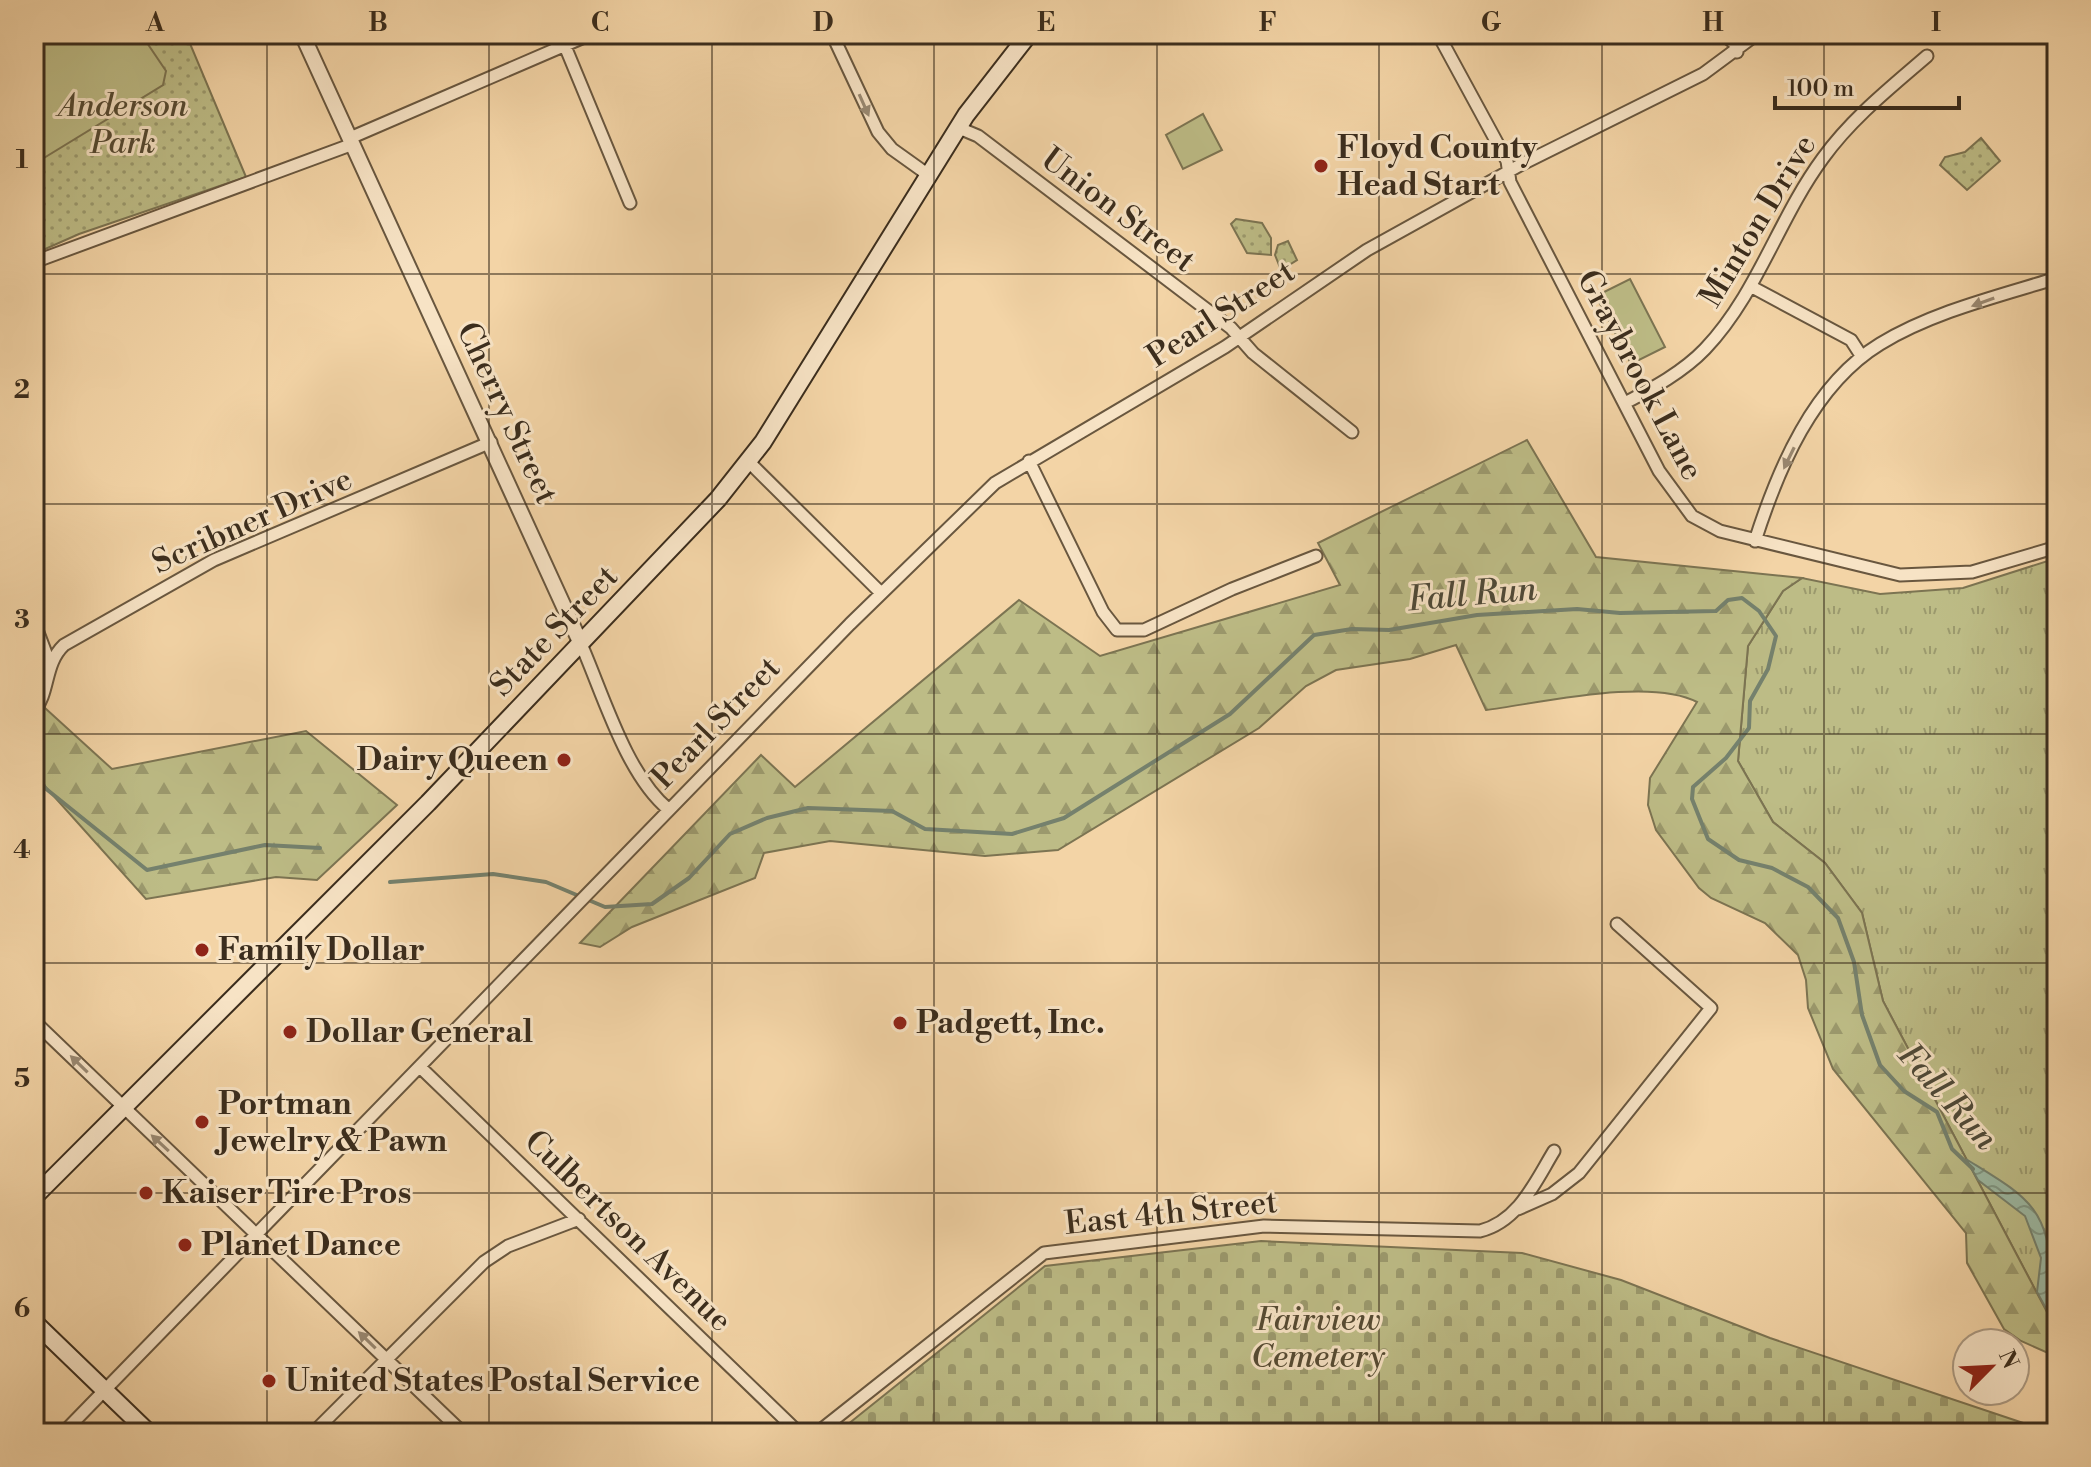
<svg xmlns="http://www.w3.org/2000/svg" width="2091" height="1467" viewBox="0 0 2091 1467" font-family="'Libre Bodoni',serif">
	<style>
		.grass { fill: url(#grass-tufts); stroke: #7c7452; stroke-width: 2 }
		.forest { fill: url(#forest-firs); stroke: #7c7452; stroke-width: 2 }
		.cemetery { fill: url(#cemetery-stones); stroke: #7c7452; stroke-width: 2 }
		.park { fill: url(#park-dots); stroke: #7c7452; stroke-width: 2 }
		.garden { fill: #bdbc86; stroke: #7c7452; stroke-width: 2 }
		.water { fill: url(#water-waves); stroke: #75816d; stroke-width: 2 }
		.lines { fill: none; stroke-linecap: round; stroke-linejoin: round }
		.stream { stroke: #75816d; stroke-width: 4 }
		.minor-casing { stroke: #69573f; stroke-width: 15 }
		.tertiary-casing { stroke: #69573f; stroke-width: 18 }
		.secondary-casing { stroke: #3b2d1d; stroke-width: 20 }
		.minor { stroke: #f7e3c5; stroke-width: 11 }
		.tertiary { stroke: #f7e3c5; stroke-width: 14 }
		.secondary { stroke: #f7e3c5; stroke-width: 16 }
		.oneway { fill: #998871 }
		.grid { fill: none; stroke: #3b2d1d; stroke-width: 2; stroke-opacity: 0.55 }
		.poi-dot { fill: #8f2418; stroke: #f7e3c5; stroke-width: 3 }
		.labels { text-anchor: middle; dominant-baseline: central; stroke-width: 6; stroke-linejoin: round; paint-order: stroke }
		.park-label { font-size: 32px; font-style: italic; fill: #554a32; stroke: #f7e3c5 }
		.poi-label { font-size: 32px; font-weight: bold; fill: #3b2d1d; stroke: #f7e3c5; text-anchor: start }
		.street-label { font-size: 32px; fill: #3b2d1d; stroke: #f7e3c5 }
		.water-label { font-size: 34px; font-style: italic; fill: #4e4938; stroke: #f7e3c5 }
		.neatline { fill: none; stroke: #3b2d1d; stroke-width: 3 }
		.grid-label { font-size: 26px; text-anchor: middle; font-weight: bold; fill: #3b2d1d }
	</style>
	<defs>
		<pattern id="grass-tufts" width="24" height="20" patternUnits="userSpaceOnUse" patternTransform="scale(2)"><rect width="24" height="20" fill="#bdbc86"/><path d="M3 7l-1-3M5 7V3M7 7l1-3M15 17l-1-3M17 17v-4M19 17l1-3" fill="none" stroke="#9b996d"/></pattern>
		<pattern id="forest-firs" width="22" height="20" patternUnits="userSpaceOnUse" patternTransform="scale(2)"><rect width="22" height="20" fill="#bdbc86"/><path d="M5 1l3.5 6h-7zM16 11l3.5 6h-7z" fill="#9b996d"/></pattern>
		<pattern id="cemetery-stones" width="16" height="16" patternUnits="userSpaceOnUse" patternTransform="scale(2)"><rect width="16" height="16" fill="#bdbc86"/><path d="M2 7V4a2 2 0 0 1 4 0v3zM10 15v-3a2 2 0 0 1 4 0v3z" fill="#9b996d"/></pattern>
		<pattern id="park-dots" width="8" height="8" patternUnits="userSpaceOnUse" patternTransform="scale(2)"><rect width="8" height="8" fill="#bdbc86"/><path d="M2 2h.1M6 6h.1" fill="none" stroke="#9b996d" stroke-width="1.8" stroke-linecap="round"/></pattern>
		<pattern id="water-waves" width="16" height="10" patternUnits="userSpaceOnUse" patternTransform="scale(2)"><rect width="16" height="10" fill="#9cb9a3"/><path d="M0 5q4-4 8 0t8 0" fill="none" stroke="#809784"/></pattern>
	</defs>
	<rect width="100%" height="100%" fill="#f3d4a6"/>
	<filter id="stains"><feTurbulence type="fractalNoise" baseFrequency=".0025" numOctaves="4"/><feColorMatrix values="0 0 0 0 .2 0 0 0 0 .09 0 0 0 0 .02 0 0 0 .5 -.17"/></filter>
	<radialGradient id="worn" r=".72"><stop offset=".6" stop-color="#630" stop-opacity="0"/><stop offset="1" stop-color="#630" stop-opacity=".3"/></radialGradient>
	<path class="grass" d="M2057 558V1331L1883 1001 1862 913 1825 863 1773 822 1738 761 1748 646 1783 591 1802 578 1880 594 1963 588Z"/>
	<path class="forest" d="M1527 440 1596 557 1802 578 1783 591 1748 646 1738 761 1773 822 1825 863 1862 913 1883 1001 2057 1331V1357L2021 1341 2004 1329 1967 1263 1966 1233 1833 1069 1808 1008 1806 980 1798 955 1765 923 1711 898 1699 888 1656 830 1648 805 1650 778 1697 702C1650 677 1541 703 1486 710L1456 645 1410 659 1336 670 1306 686 1259 728 1058 850 985 856 830 841 764 853 755 878 632 927 600 947 580 943 761 755 795 787 1019 600 1100 656 1340 585 1318 543Z
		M34 698 112 769 306 731 397 805 317 880 276 877 146 899 34 774Z"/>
	<path class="cemetery" d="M1261 1241 1522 1253 1621 1280 1770 1338 2053 1433H837L1045 1266Z"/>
	<path class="park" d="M34 34H186L246 177 79 234 34 254Z
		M1981 138 2000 161 1967 190 1940 165 1945 157 1965 152Z
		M1236 219 1262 223 1271 238V255L1247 253 1231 224Z
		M1288 241 1297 260 1281 270 1275 255 1278 245Z"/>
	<path class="garden" d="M34 34H141L166 71 163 85 34 164Z
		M1203 114 1222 150 1183 169 1166 135Z
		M1630 279 1665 347 1631 364 1596 296Z"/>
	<path class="water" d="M1966 1159C2027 1197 2049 1206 2052 1282 2053 1294 2057 1305 2057 1318L2048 1312 2037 1292 2041 1258 2025 1216 1978 1180Z"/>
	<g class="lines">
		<path class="stream" d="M34 767 45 788 147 870 265 845 320 848
			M390 882 493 874 546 882 605 907 652 904 689 878 730 834 767 818 808 808 892 811 925 829 1012 834 1064 818 1230 714 1314 635 1352 629 1389 630 1477 615 1577 609 1620 613 1716 611 1728 600 1742 598 1759 611 1776 636 1768 669 1750 701 1749 728 1726 758 1693 787 1692 799 1708 839 1739 860 1772 868 1808 887 1838 918 1854 962 1862 1015 1880 1065 1904 1091 1937 1112 1952 1149 1973 1169"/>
		<g class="minor-casing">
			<path id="minor" d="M560 34 630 203
				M832 34 878 132 892 149 927 174
				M1438 34 1507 161 1510 182 1659 471 1692 516 1720 531 1900 575 1972 572 2057 547
				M1723 34 1734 43 1737 52
				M959 128 978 136 1231 328 1253 353 1352 432
				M350 138 591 34
				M34 262 353 144
				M1752 287 1851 340 1862 357
				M1625 403C1653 388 1683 372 1705 349 1758 293 1778 219 1823 158 1852 118 1890 88 1927 56
				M1029 461 1103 612 1117 630H1144L1232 589 1316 556
				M749 462 880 592
				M1755 541C1778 469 1813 385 1880 344 1932 312 1999 296 2057 278
				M34 622 50 664
				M581 644C603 694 626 774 668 809
				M34 712C50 691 44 664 64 645L214 560 491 442
				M34 1021 463 1433
				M420 1067 799 1433
				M1518 1209 1552 1194 1579 1173 1711 1008 1617 924
				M63 1433 850 624 995 483 1225 347 1367 250 1522 164 1703 74 1757 34
				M313 1433 484 1262 508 1246 579 1219
				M817 1433 1044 1253 1264 1226 1480 1231C1519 1221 1535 1182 1554 1151"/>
		</g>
		<g class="tertiary-casing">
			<path id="tertiary" d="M302 34 581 644"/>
		</g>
		<g class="secondary-casing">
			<path id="secondary" d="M34 1197 428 803 718 499 763 442 966 115 1029 34
				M34 1322 149 1433"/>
		</g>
		<use href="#minor" class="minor"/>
		<use href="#tertiary" class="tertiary"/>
		<use href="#secondary" class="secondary"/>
	</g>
	<defs><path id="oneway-solid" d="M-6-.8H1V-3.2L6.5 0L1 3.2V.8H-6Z" transform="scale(2)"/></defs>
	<g class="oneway">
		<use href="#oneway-solid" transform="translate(864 105) rotate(66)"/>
		<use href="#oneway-solid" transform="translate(1983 302) rotate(160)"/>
		<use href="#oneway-solid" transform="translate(1789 458) rotate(116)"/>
		<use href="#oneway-solid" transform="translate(79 1064) rotate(-136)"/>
		<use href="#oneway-solid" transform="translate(160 1143) rotate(-137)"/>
		<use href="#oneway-solid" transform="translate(367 1340) rotate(-136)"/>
	</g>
	<path class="grid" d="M267 34V1433M489 34V1433M712 34V1433M934 34V1433M1157 34V1433M1379 34V1433M1602 34V1433M1824 34V1433M34 274H2057M34 504H2057M34 734H2057M34 963H2057M34 1193H2057"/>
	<g class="poi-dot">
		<circle cx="1321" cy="166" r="8"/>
		<circle cx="564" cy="760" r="8"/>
		<circle cx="202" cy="950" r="8"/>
		<circle cx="900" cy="1023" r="8"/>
		<circle cx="290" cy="1032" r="8"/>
		<circle cx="202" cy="1122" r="8"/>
		<circle cx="146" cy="1193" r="8"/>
		<circle cx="185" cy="1245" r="8"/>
		<circle cx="269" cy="1381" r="8"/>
	</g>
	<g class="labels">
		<g class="park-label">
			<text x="123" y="106">Anderson<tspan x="123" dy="37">Park</tspan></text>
			<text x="1318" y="1320">Fairview<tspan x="1318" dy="37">Cemetery</tspan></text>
		</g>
		<g class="poi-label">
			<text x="1337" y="148">Floyd County<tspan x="1337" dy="37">Head Start</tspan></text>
			<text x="548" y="760" text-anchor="end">Dairy Queen</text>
			<text x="218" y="950">Family Dollar</text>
			<text x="916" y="1023">Padgett, Inc.</text>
			<text x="306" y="1032">Dollar General</text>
			<text x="218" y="1104">Portman<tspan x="218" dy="37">Jewelry &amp; Pawn</tspan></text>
			<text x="162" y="1193">Kaiser Tire Pros</text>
			<text x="201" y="1245">Planet Dance</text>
			<text x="285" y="1381">United States Postal Service</text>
		</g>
		<g class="street-label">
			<text transform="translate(1118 210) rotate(37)">Union Street</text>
			<text transform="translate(1758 221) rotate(-59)">Minton Drive</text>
			<text transform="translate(1221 314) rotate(-33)">Pearl Street</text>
			<text transform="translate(1640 375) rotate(62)">Graybrook Lane</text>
			<text transform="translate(507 413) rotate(65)">Cherry Street</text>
			<text transform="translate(252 521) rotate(-24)">Scribner Drive</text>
			<text transform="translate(554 631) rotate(-46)">State Street</text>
			<text transform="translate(716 723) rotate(-46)">Pearl Street</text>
			<text transform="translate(1171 1213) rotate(-6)">East 4th Street</text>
			<text transform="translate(628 1231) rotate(44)">Culbertson Avenue</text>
		</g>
		<g class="water-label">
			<text transform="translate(1472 595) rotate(-5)">Fall Run</text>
			<text transform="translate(1947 1097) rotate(48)">Fall Run</text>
		</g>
	</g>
	<rect width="2091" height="1467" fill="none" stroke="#f3d4a6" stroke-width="88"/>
	<g transform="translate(1991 1367) rotate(66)"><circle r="38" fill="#f7e3c5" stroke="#ac9a82" stroke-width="2"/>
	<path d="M0-6L14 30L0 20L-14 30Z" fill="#8f2418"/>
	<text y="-12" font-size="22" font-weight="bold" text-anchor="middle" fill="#3b2d1d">N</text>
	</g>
	<path d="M1775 96v12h184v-12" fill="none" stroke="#3b2d1d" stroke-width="4"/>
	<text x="1787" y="96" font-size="24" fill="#3b2d1d" stroke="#f7e3c5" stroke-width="6" paint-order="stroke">100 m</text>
	<rect x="44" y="44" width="2003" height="1379" class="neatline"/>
	<g class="grid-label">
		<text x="155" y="31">A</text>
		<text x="378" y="31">B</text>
		<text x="600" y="31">C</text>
		<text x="823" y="31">D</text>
		<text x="1046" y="31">E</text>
		<text x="1268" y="31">F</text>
		<text x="1491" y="31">G</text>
		<text x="1713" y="31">H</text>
		<text x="1936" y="31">I</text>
		<text x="22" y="168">1</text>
		<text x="22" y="398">2</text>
		<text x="22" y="628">3</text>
		<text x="22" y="858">4</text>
		<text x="22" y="1087">5</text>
		<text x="22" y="1317">6</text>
	</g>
	<rect width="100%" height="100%" filter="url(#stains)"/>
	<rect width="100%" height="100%" fill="url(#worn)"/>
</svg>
